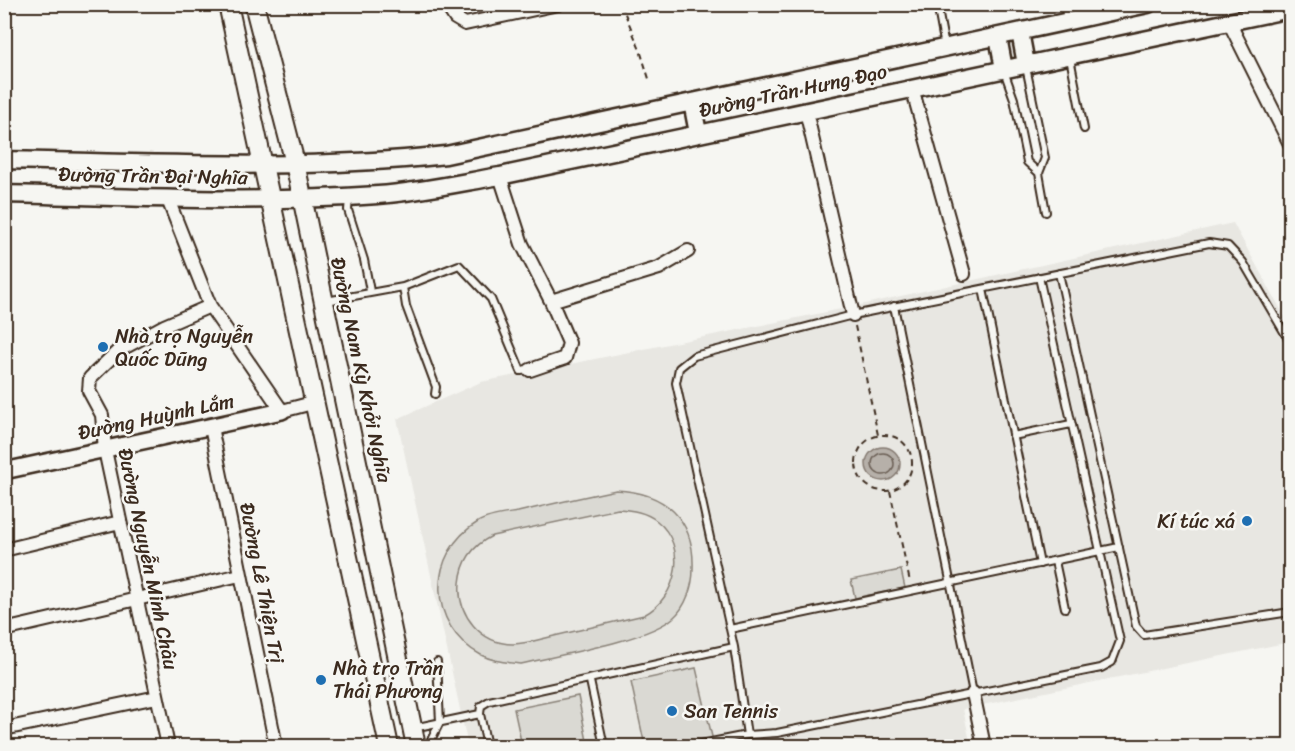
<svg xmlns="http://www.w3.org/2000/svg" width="1295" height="751" viewBox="0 0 1295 751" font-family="Sriracha,sans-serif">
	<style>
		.built { fill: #e8e7e2 }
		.green { fill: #dad9d3; stroke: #8a8278; stroke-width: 1.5; fill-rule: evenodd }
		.water { fill: #b6b0a9; stroke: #857a71; stroke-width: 1.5 }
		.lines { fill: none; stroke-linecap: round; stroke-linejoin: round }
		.shore { stroke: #6c6056; stroke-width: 1.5 }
		.service-casing { stroke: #3b2a1e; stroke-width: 10 }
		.minor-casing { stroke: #3b2a1e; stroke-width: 16 }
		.tertiary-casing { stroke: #3b2a1e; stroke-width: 20 }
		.secondary-casing { stroke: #3b2a1e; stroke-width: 21 }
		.primary-casing { stroke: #3b2a1e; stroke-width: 22 }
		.path { stroke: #3b2a1e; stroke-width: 2; stroke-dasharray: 6 4.5; stroke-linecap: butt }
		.service { stroke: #f6f6f2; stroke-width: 6 }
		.minor { stroke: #f6f6f2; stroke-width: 12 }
		.tertiary { stroke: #f6f6f2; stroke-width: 15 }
		.secondary { stroke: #f6f6f2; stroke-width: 16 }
		.primary { stroke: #f6f6f2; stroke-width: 18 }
		.poi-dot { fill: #1f6fb2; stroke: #f6f6f2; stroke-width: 2 }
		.labels { text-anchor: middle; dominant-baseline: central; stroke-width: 5; stroke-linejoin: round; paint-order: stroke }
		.street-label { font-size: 20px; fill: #3b2a1e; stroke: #f6f6f2 }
		.poi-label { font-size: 20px; fill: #3b2a1e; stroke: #f6f6f2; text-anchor: start }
	</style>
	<rect width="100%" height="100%" fill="#f6f6f2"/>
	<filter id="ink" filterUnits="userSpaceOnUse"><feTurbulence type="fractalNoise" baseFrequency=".0167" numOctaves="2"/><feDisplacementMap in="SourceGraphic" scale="12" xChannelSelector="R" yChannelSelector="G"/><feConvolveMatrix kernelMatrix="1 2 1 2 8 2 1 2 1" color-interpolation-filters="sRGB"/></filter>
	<g filter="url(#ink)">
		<path class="built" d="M1233 223 1290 326V642L963 709 971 746H818L816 740 783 746H468L397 419 481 382 851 307Z"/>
		<path class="green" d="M616 490C665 492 695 519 693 569 693 586 686 607 673 618 646 641 558 655 521 664 507 662 494 662 481 655 427 626 426 553 478 522 489 515 506 514 518 512 551 504 583 497 616 490ZM618 509C632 510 646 512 657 521 689 547 677 598 644 615 614 622 584 629 554 636 541 639 527 644 513 644 481 644 457 615 460 583 462 561 472 546 492 536Z
			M901 570 905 588 855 598 851 580Z
			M696 668 713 741 685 746H645L631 682Z
			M578 696 588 746H522L514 709Z"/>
		<path class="water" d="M866 464a17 17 0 1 1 34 0a17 17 0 1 1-34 0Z"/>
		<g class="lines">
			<path class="shore" d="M872 464a11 11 0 1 1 22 0a11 11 0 1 1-22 0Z"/>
			<g class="service-casing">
				<path id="service" d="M937 4 945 47
					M1064 4 1067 19
					M1070 58 1084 129
					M1026 67 1045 158 1039 173 1046 212
					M1004 71 1014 99 1027 162 1039 173
					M349 199 348 210 364 260 370 291
					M1059 273 1136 626 1144 635 1290 612
					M1039 277 1120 641 1112 662 1101 668 777 733 747 735 734 647 676 383 679 368 694 356 853 315 1209 243 1228 246 1243 262 1290 342
					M403 287 406 306 436 387 435 394
					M983 289 1040 564
					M326 301 403 287 459 265 491 299 521 371 530 370
					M894 306 973 693
					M1013 436 1071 424
					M1055 561 1065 608
					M730 629 1119 547
					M590 681 604 746
					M413 728 480 714
					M428 746 440 722 437 662
					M487 746 480 714 481 706 489 701 734 647
					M691 746 747 735"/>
			</g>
			<g class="minor-casing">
				<path id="minor" d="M446 4 455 18 465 24 558 4
					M1229 22 1290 144
					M912 88 964 274
					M806 111 853 315
					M500 176 522 244 551 301 569 343 565 358 530 370
					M167 197 210 306 282 411 316 402
					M551 301 659 268 688 251
					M211 427 276 746
					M4 550 120 522
					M4 630 240 575
					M973 693 984 746
					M4 729 157 697
					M168 746 105 450 102 415 89 391 90 378 118 351 164 326 210 306"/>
			</g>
			<g class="tertiary-casing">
				<path id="tertiary" d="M4 471 282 411"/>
			</g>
			<g class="secondary-casing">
				<path id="secondary" d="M1020 32 1026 64
					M998 37 1004 69
					M692 102 698 133
					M4 160C152 163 300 171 446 155L1148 4
					M4 194C129 197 254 204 378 195 419 192 459 183 500 176L1290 9"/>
			</g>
			<g class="primary-casing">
				<path id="primary" d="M228 4 389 746
					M254 4 295 163 416 746"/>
			</g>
			<path class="path" d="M621 4 640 50 650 82
				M855 326 878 435
				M856 463a28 28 0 1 1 56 0a28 28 0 1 1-56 0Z
				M890 491 910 582"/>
			<use href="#service" class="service"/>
			<use href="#minor" class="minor"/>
			<use href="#tertiary" class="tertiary"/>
			<use href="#secondary" class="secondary"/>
			<use href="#primary" class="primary"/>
		</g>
	</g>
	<g class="poi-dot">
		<circle cx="103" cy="347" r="6"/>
		<circle cx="1247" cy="521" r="6"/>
		<circle cx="321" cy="680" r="6"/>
		<circle cx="672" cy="711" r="6"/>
	</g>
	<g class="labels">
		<g class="street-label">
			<text transform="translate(793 91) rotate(-12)">Đường Trần Hưng Đạo</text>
			<text transform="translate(153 176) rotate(1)">Đường Trần Đại Nghĩa</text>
			<text transform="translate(361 370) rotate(78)">Đường Nam Kỳ Khởi Nghĩa</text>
			<text transform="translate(156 417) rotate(-12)">Đường Huỳnh Lắm</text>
			<text transform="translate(148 559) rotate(78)">Đường Nguyễn Minh Châu</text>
			<text transform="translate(262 583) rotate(79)">Đường Lê Thiện Trị</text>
		</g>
		<g class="poi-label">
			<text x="115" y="336">Nhà trọ Nguyễn<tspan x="115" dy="23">Quốc Dũng</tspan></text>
			<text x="1235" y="521" text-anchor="end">Kí túc xá</text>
			<text x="333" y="668">Nhà trọ Trần<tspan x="333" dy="23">Thái Phương</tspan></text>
			<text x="684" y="711">San Tennis</text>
		</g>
	</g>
	<rect width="1295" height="751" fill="none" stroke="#f6f6f2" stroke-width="24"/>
	<rect x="12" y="12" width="1271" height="727" fill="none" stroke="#3b2a1e" stroke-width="2" filter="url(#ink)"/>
</svg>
